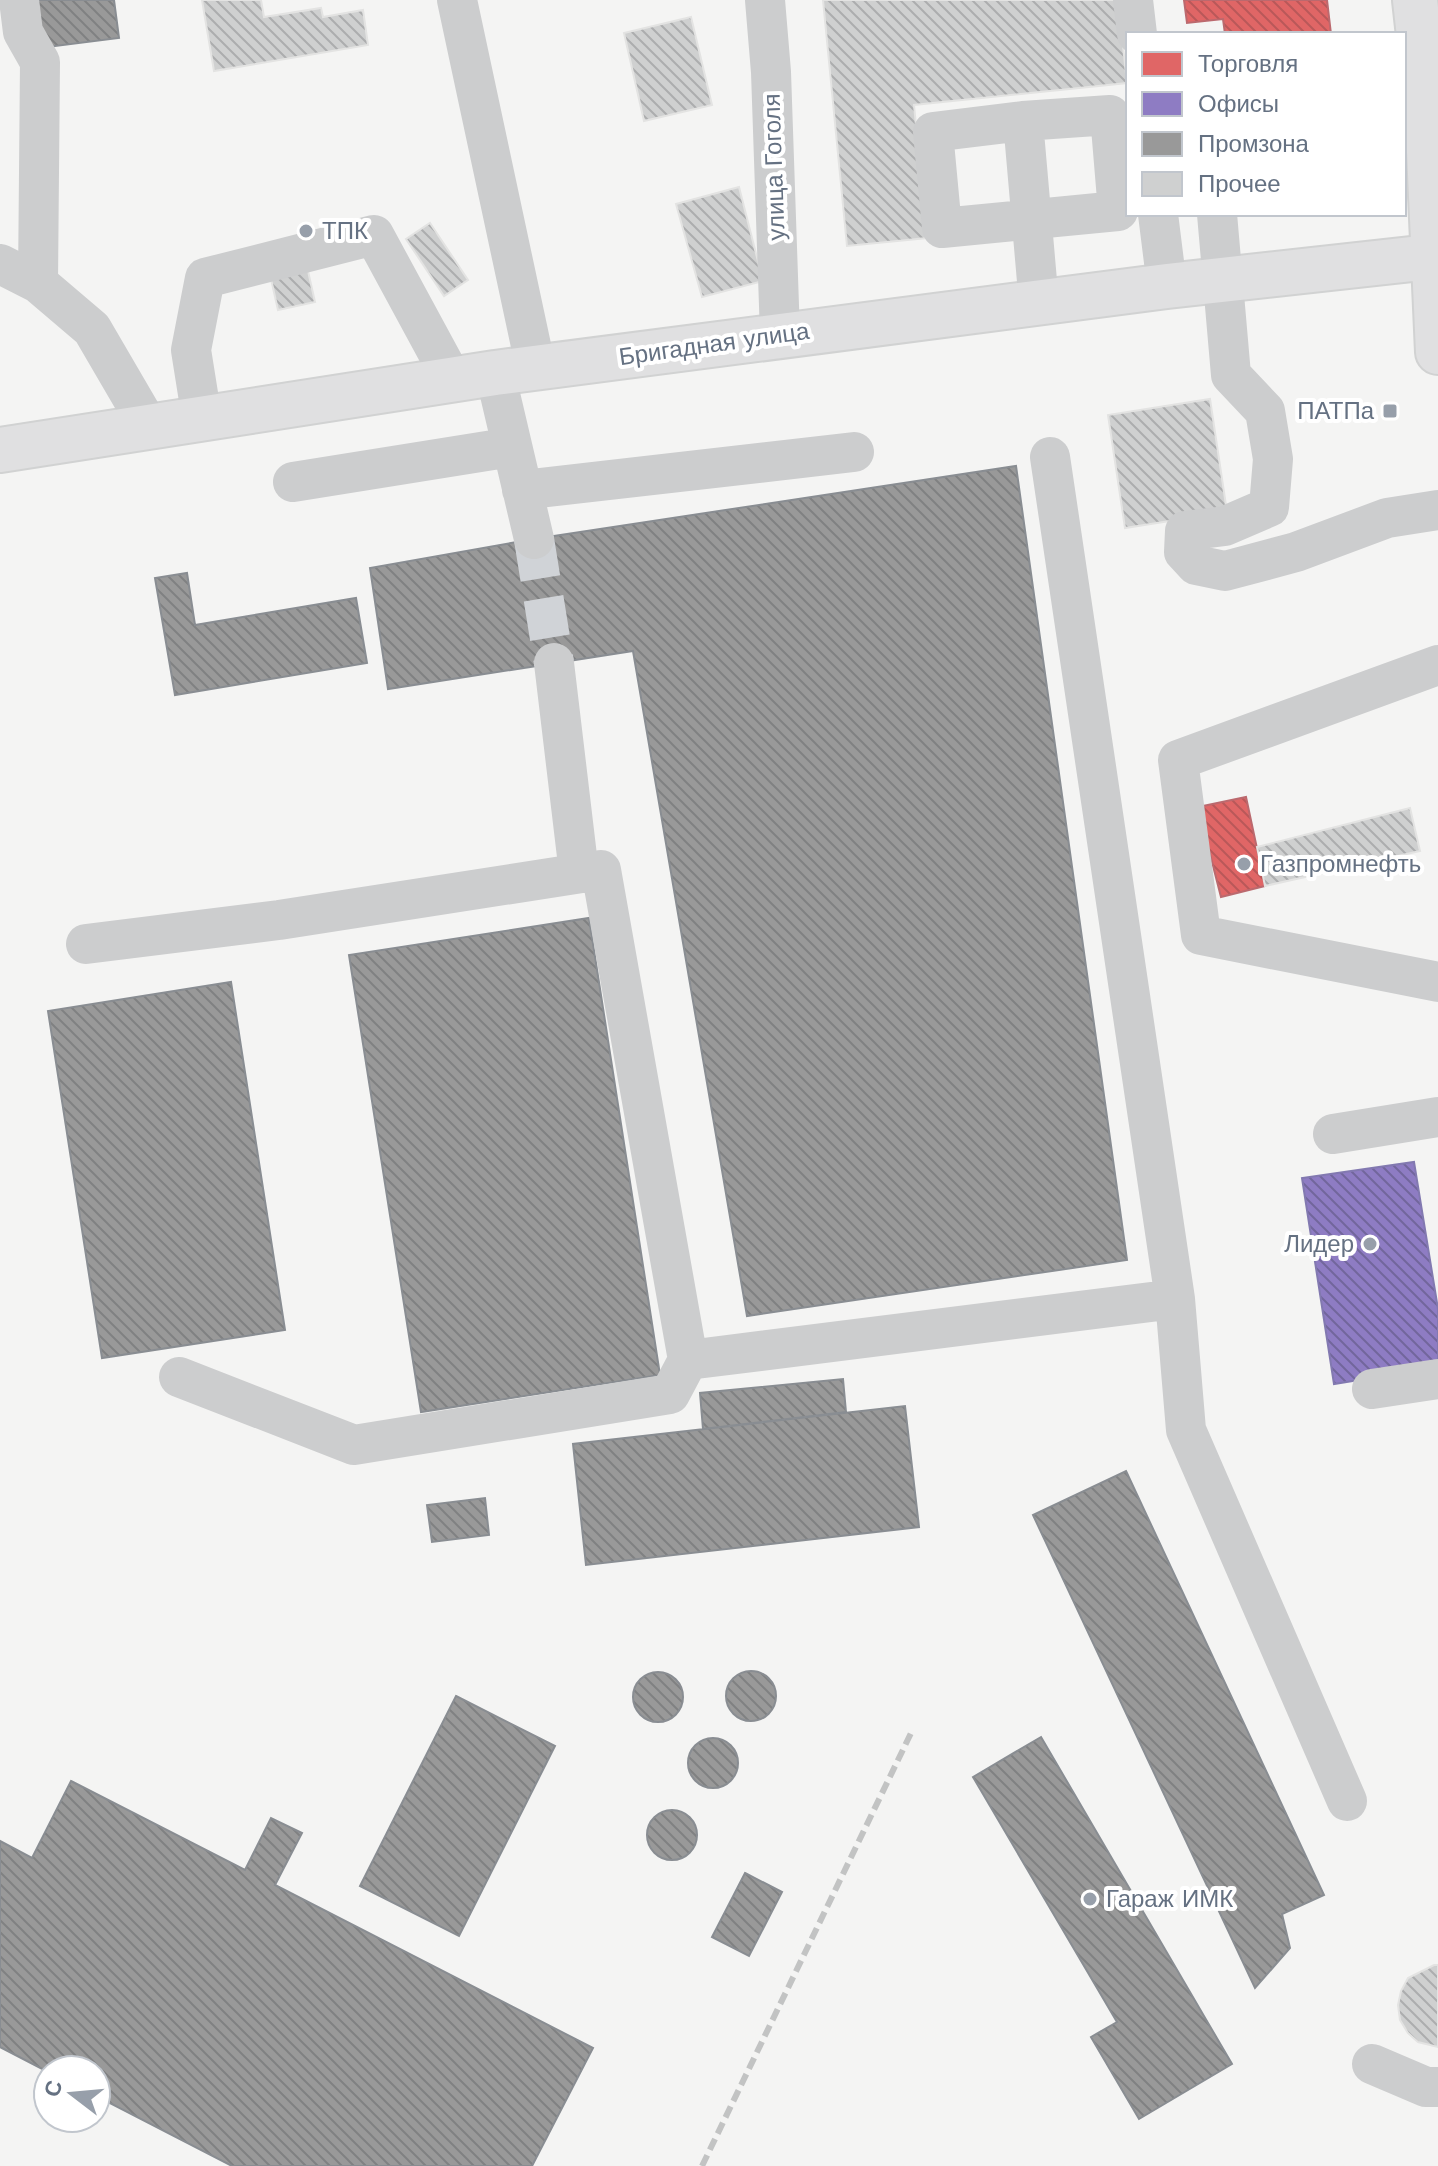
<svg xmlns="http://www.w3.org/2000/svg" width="1438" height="2166" viewBox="0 0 1438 2166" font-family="'Work Sans',sans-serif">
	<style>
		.shops { fill: url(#shops-back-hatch); stroke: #bb696e; stroke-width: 2 }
		.offices { fill: url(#offices-back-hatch); stroke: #8279b0; stroke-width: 2 }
		.industry { fill: url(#industry-back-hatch); stroke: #898d92; stroke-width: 2 }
		.building { fill: url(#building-back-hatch); stroke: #e3e3e2; stroke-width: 2 }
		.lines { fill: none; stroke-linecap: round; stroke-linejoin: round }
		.minor-tunnel { stroke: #d0d3d7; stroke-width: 40; stroke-dasharray: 40 20; stroke-linecap: butt }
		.major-casing { stroke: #d1d2d2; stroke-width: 48 }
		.minor { stroke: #cccdce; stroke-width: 40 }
		.major { stroke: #e0e0e1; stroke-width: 44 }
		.rail { stroke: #c2c3c3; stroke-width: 6; stroke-dasharray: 12 6; stroke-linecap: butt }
		.poi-dot { fill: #979faa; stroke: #fff; stroke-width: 3 }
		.labels { text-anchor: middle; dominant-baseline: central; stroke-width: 8; stroke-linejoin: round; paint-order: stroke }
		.street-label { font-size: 24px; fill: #657182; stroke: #fff }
		.poi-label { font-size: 24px; fill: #657182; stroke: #fff; text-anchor: start }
	</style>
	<defs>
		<pattern id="shops-back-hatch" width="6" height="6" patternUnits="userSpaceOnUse" patternTransform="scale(2)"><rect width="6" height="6" fill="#e06666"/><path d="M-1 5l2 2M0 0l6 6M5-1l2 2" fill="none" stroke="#b95859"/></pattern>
		<pattern id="offices-back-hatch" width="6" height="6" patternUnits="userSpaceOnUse" patternTransform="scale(2)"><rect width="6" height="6" fill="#8e7cc3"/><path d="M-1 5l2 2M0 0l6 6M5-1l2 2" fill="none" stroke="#72669c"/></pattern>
		<pattern id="industry-back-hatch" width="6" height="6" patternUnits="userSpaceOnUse" patternTransform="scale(2)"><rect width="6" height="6" fill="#999"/><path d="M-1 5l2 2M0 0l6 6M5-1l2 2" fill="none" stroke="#808182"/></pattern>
		<pattern id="building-back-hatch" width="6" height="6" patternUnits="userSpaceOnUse" patternTransform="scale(2)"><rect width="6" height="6" fill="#cfd0d0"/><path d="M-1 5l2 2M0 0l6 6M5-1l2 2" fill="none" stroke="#acadae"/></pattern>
	</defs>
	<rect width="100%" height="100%" fill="#f4f4f3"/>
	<path class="shops" d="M1184 0H1327L1331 34H1225L1223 19 1187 23Z
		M1246 797 1265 886 1221 897 1198 807Z"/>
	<path class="offices" d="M1414 1162 1438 1309V1367L1334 1384 1302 1178Z"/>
	<path class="industry" d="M34 0H114L119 38 40 48Z
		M1016 466 1127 1260 747 1316 633 651 388 689 370 568 534 539Z
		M187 573 195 625 356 598 367 663 175 695 155 578Z
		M589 918 660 1375 421 1412 349 955Z
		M231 982 285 1330 102 1358 48 1011Z
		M843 1379 846 1412 703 1429 700 1393Z
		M905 1406 919 1527 586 1565 573 1444Z
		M1126 1471 1324 1895 1282 1914 1290 1948 1255 1988 1033 1515Z
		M485 1498 489 1535 432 1542 427 1505Z
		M726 1696a25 25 0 1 1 50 0a25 25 0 1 1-50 0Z
		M633 1697a25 25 0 1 1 50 0a25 25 0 1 1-50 0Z
		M456 1696 555 1746 459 1936 360 1886Z
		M1041 1737 1232 2064 1139 2119 1091 2037 1117 2022 973 1777Z
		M688 1763a25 25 0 1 1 50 0a25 25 0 1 1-50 0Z
		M71 1781 245 1870 271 1818 302 1833 275 1885 593 2048 532 2166H232L96 2096V2070L48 2072 0 2047V1841L32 1858Z
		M647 1835a25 25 0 1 1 50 0a25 25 0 1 1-50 0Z
		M745 1873 782 1892 749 1956 712 1937Z"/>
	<path class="building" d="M202 0H261L264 17 321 8 323 17 363 10 368 45 214 71Z
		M823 0H1118L1127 83 914 105 927 238 847 246Z
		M691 17 712 105 644 121 624 33Z
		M739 187 763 281 702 297 676 204Z
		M430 223 468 280 444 296 406 239Z
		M308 271 315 302 278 310 271 279Z
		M1210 399 1227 512 1125 528 1108 415Z
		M1410 808 1420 851 1265 886 1257 847Z
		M1434 1965H1438V2047L1418 2042 1408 2033 1400 2020 1398 2005 1401 1991 1408 1978Z"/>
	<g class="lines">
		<path class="minor-tunnel" d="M534 539 554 663"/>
		<g class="major-casing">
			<path id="major" d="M1415 0 1427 107 1438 352
				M0 450 495 373 1167 286 1438 256"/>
		</g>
		<path class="minor" d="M19 0 23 32 40 62 38 283
			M457 0 536 369
			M765 0 771 72 780 335
			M1133 0 1137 34
			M1023 121 1110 115 1118 211 942 228 933 132 1023 121 1039 304
			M1158 214 1167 286
			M1217 214 1231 375 1265 411 1273 459 1269 507 1225 526 1185 531 1184 552 1196 565 1225 571 1296 552 1387 518 1438 510
			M0 264 38 283 92 329 148 425
			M495 373 534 539
			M202 419 191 350 205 278 374 235 452 379
			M1050 457 1175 1299 1186 1430 1347 1801
			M293 482 512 447
			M522 490 854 452
			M554 663 579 873
			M1438 665 1178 760 1201 935 1438 982
			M86 944 279 920 601 870 688 1360 670 1394 354 1445 179 1377
			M1333 1134 1438 1117
			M688 1360 1175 1299
			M1372 1389 1438 1379
			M1372 2064 1426 2087H1438"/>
		<use href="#major" class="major"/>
		<path class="rail" d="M702 2166 912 1731"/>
	</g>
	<g class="poi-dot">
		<circle cx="306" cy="231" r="8"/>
		<rect x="1382" y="403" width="16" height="16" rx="4"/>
		<circle cx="1244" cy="864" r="8"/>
		<circle cx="1370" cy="1244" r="8"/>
		<circle cx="1090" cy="1899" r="8"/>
	</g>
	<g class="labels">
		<g class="street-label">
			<text transform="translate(774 167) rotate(-92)">улица Гоголя</text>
			<text transform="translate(714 344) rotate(-8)">Бригадная улица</text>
		</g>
		<g class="poi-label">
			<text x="322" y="231">ТПК</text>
			<text x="1374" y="411" text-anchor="end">ПАТПа</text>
			<text x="1260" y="864">Газпромнефть</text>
			<text x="1354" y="1244" text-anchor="end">Лидер</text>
			<text x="1106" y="1899">Гараж ИМК</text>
		</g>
	</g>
	<rect x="1126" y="32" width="280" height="184" fill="#ffffff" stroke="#c1c6cd" stroke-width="2"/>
	<rect x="1142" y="52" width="40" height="24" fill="#e06666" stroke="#c1c6cd" stroke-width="2"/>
	<text x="1198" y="72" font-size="24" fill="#657182">Торговля</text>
	<rect x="1142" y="92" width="40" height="24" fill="#8e7cc3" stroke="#c1c6cd" stroke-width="2"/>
	<text x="1198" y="112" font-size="24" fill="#657182">Офисы</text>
	<rect x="1142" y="132" width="40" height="24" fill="#999999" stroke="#c1c6cd" stroke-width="2"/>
	<text x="1198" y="152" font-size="24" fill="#657182">Промзона</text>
	<rect x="1142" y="172" width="40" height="24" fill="#cfd0d0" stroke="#c1c6cd" stroke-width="2"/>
	<text x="1198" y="192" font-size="24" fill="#657182">Прочее</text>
	<g transform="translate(72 2094) rotate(286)"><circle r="38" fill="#ffffff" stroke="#c1c6cd" stroke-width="2"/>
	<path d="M0-6L14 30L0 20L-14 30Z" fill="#979faa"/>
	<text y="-12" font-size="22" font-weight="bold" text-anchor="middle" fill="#657182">С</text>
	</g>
</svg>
